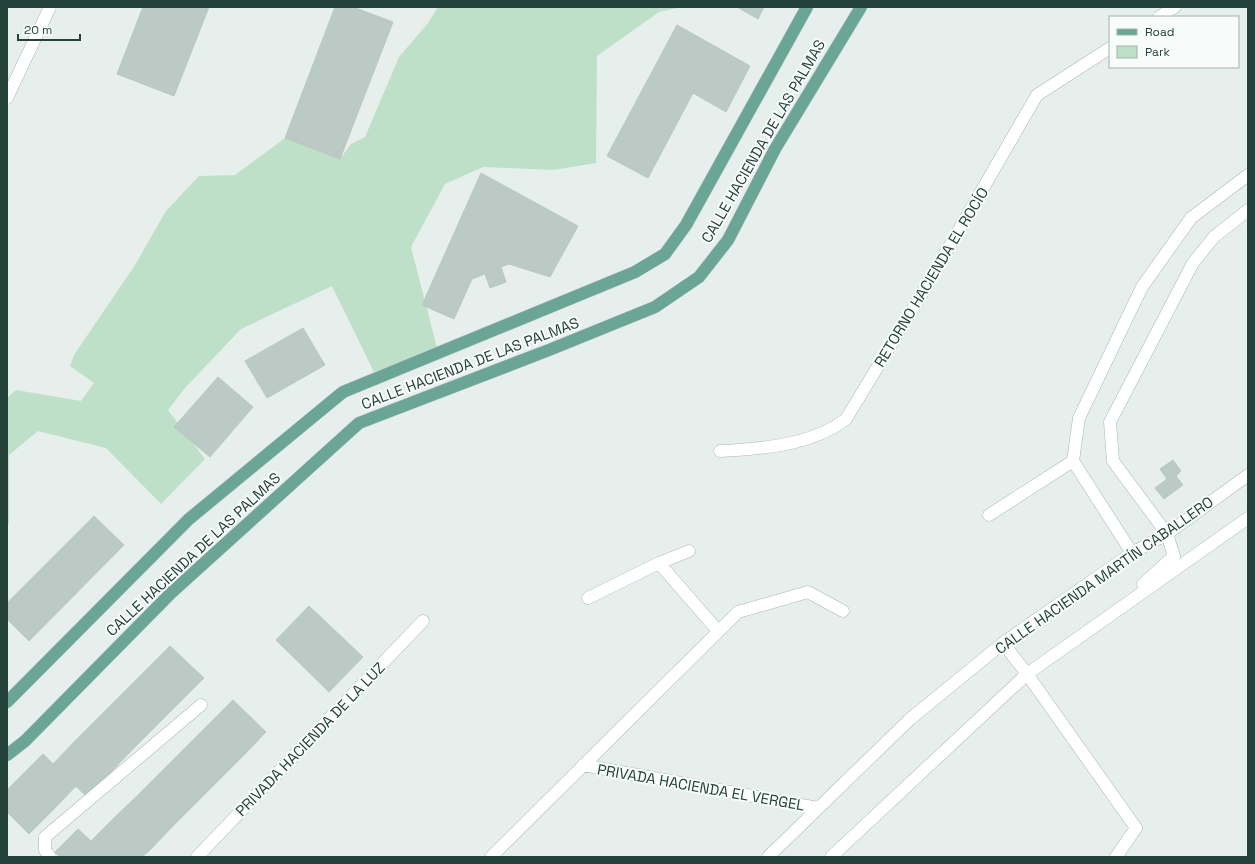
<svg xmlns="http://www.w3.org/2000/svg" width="1255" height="864" viewBox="0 0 1255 864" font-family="'Space Grotesk',sans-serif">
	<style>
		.green { fill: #bfe0c8 }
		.building { fill: #bbcac4; stroke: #b8c9c2 }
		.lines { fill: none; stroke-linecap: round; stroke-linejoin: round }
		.minor-casing { stroke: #a8b8b2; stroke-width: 13 }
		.major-casing { stroke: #c2cac8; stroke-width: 13 }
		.minor { stroke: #fff; stroke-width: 12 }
		.major { stroke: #6aa596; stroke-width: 12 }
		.labels { text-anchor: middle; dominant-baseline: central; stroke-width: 4; stroke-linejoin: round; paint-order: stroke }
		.street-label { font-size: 15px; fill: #24423a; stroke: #f7fbf9 }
	</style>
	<rect width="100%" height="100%" fill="#e6efeb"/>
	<path class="green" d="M438 7H682L659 12 597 56 596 163 553 170 483 167 445 184 411 247 437 348 374 372 332 286 241 329 185 388 168 410 205 459 161 504 106 448 38 431 9 455V523L7 525V398L16 390 81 401 94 383 70 366 74 355 135 265 166 211 199 176 235 175 285 138 340 159 351 144 365 137 399 57 428 23Z"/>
	<path class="building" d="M143 7H209L174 96 117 74Z
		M335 7H353L393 22 340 159 285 138Z
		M737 7H764L758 19Z
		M677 25 750 66 726 112 693 93 648 178 607 156Z
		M481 173 578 226 550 277 509 264 501 267 506 282 490 288 485 274 472 279 454 319 422 305Z
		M303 328 325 365 267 398 245 361Z
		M218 377 253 407 210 457 174 427Z
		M1173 460 1181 471 1176 476 1183 485 1164 499 1155 488 1167 479 1160 469Z
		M94 516 124 545 29 641 7 619V603Z
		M309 606 363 657 329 692 276 640Z
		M170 646 204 678 180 702 147 669Z
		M147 669 180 702 157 725 124 692Z
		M124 692 157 725 133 749 100 716Z
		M233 700 266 732 243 756 210 723Z
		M100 716 133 749 110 773 76 740Z
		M210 723 243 756 219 780 186 747Z
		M76 740 110 773 86 796 53 764Z
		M186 747 219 780 196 803 162 771Z
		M43 754 76 786 53 810 20 777Z
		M162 771 196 803 172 827 139 794Z
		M20 777 53 810 29 834 7 812V790Z
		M139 794 172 827 149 851 115 817Z
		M115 817 149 851 142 857H107L91 841Z
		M78 829 91 841 107 857H60L55 852Z"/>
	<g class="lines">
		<g class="minor-casing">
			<path id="minor" d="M1159 17 1175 7
				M7 98 50 7
				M720 451C761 449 813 445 846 419L923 292 1037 95 1110 48
				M989 515 1073 461
				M1132 553 1073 461 1079 418 1142 287 1191 218 1248 175
				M659 563 689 551
				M1143 584 1174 556 1167 534 1113 461 1110 422 1193 263 1214 237 1248 210
				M588 598 659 563 718 631
				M1003 643 1027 674 1136 828 1116 857
				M583 765 818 808
				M50 857 45 850V837L201 705
				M197 857 423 621
				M491 857 738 612 808 592 843 611
				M768 857 909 720 1003 643 1132 553 1167 534 1248 475
				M831 857 1027 674 1248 518"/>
		</g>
		<g class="major-casing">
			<path id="major" d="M7 702 189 519 343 392 635 272 665 254 686 225 807 7
				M7 755 25 741 171 593 359 423 549 350 655 307 699 277 728 240 775 149 861 7"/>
		</g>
		<use href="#minor" class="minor"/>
		<use href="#major" class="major"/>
	</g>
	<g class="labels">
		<g class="street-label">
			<text transform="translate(763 141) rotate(-60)">CALLE HACIENDA DE LAS PALMAS</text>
			<text transform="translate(931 277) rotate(-59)">RETORNO HACIENDA EL ROCÍO</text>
			<text transform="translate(470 363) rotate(-21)">CALLE HACIENDA DE LAS PALMAS</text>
			<text transform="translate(193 554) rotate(-43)">CALLE HACIENDA DE LAS PALMAS</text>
			<text transform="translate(1104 575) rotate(-35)">CALLE HACIENDA MARTÍN CABALLERO</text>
			<text transform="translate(310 739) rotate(-46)">PRIVADA HACIENDA DE LA LUZ</text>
			<text transform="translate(701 787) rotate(10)">PRIVADA HACIENDA EL VERGEL</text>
		</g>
	</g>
	<rect width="1255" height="864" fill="none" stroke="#24423a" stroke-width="16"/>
	<rect x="1109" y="16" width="130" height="52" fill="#f7fbf9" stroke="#a3b1ad"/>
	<rect x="1117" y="29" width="20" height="6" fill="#6aa596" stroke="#a3b1ad"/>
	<text x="1145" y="36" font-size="12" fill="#24423a">Road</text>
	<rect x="1117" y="46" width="20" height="12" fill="#bfe0c8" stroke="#a3b1ad"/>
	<text x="1145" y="56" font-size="12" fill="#24423a">Park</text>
	<path d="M18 34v6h62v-6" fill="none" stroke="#24423a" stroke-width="2"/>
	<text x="24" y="34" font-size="12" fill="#24423a" stroke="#f7fbf9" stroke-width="3" paint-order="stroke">20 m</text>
</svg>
